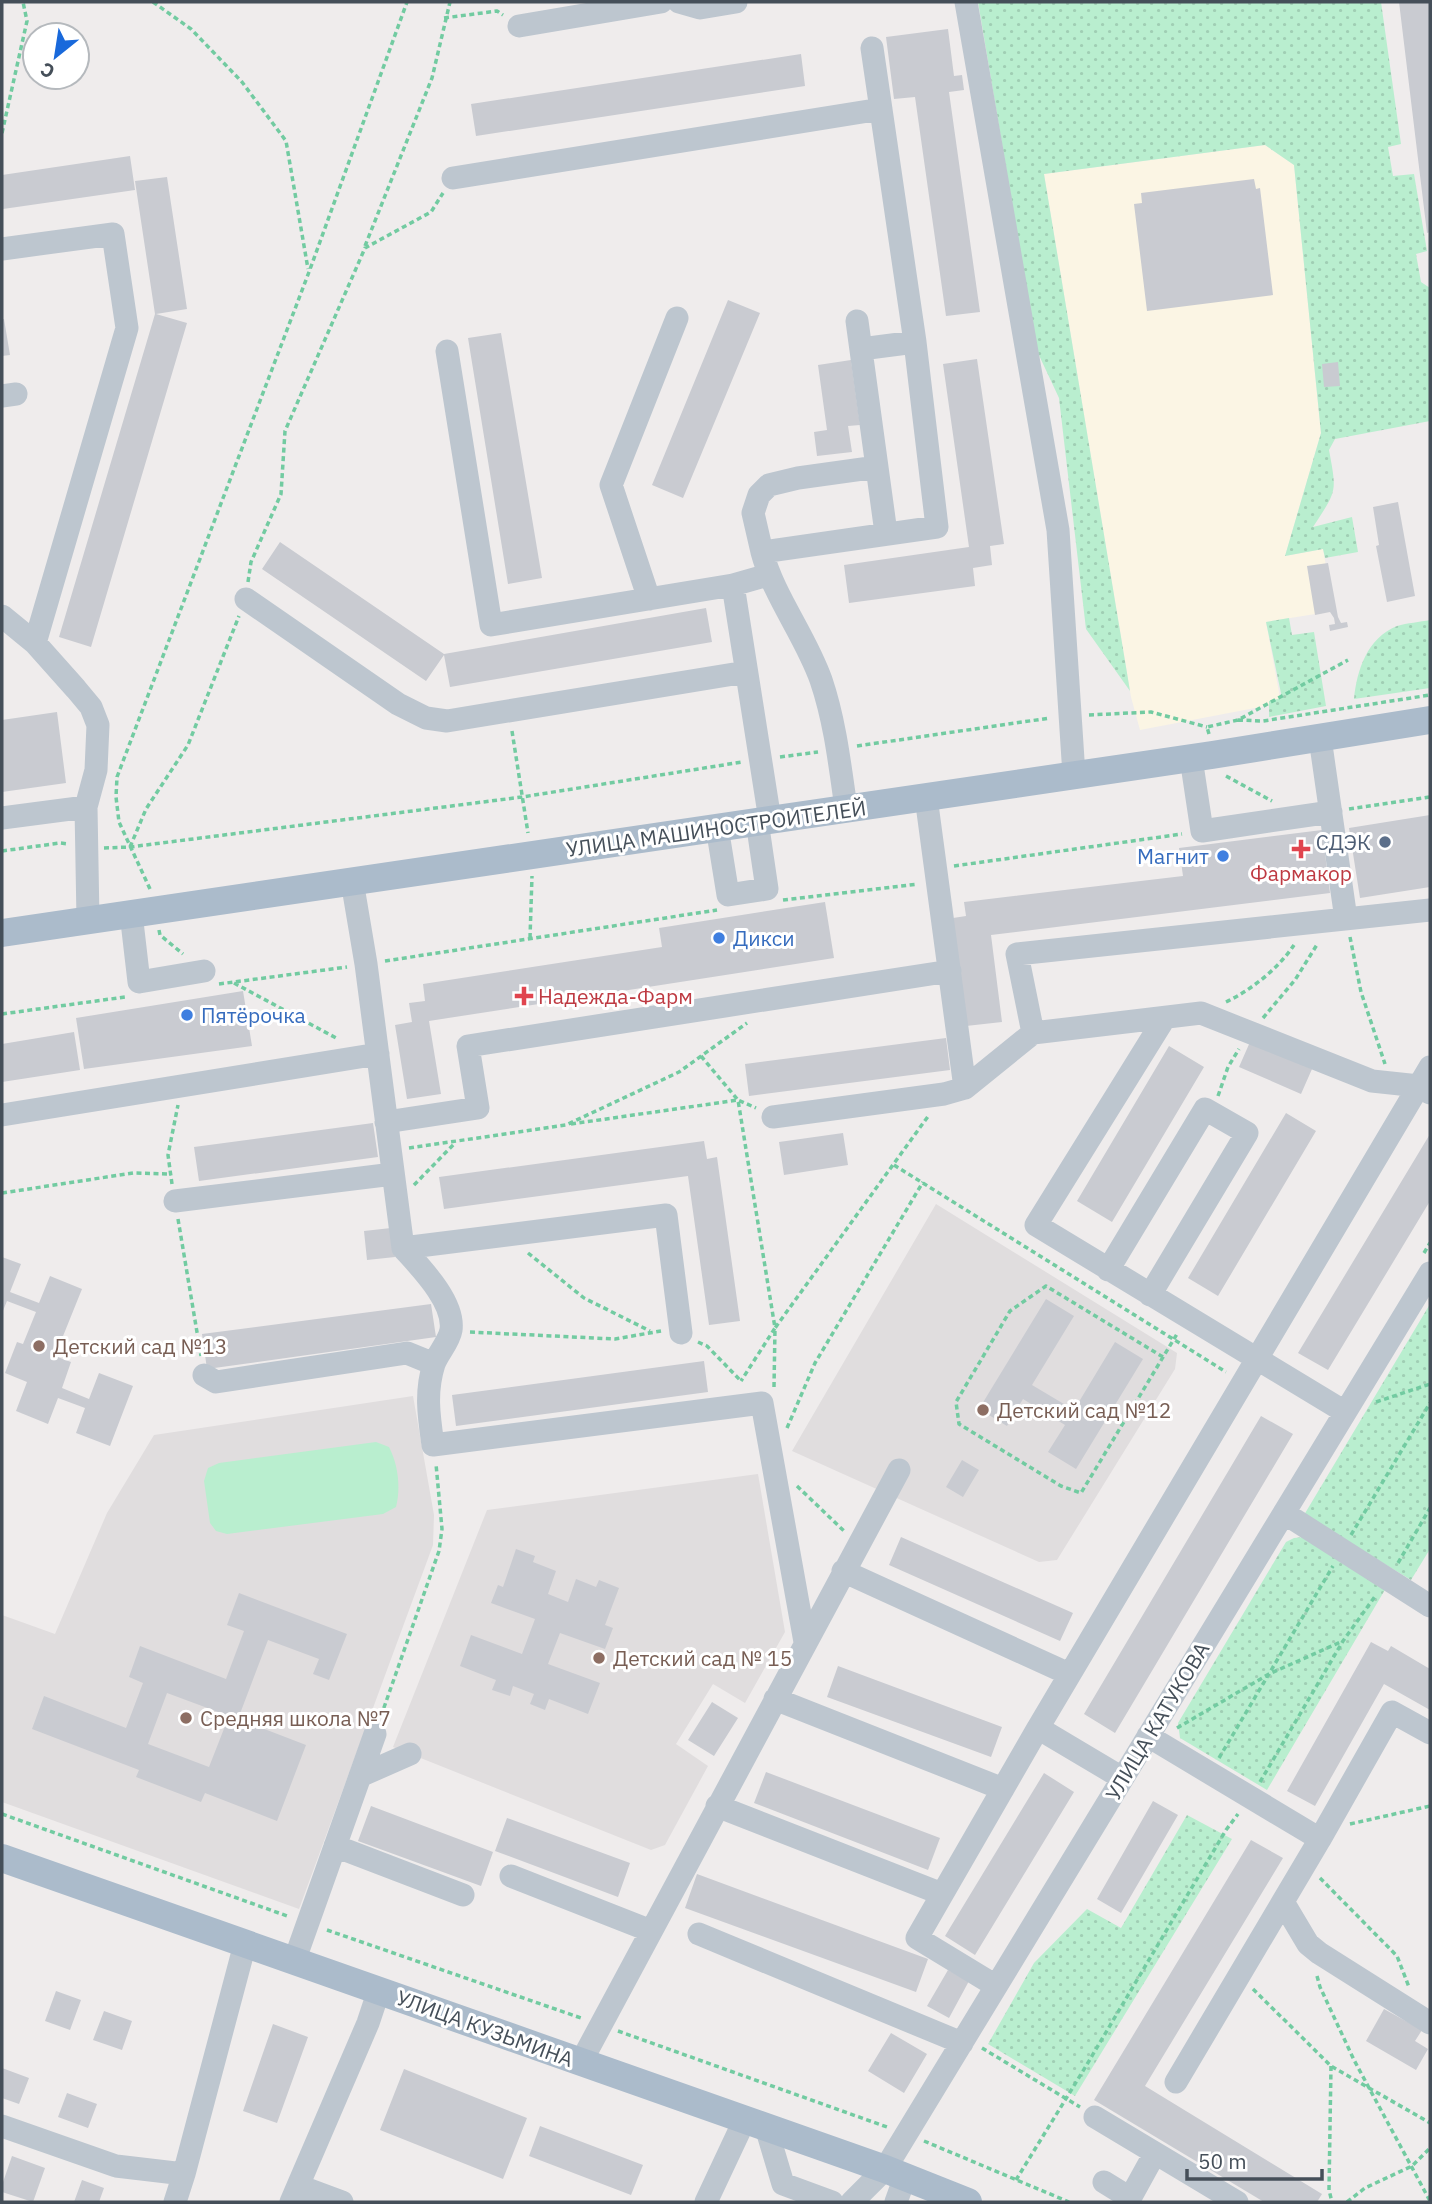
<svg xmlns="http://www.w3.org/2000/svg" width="1432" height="2204" viewBox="0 0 1432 2204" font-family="'IBM Plex Sans',sans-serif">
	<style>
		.commercial { fill: #fbf5e4 }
		.education { fill: #e0ddde }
		.grass { fill: url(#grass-dots) }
		.garden { fill: #b9eecf }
		.building { fill: #c9cbd1; fill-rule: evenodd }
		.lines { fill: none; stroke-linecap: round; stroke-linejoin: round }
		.path { stroke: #72cba1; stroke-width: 3.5; stroke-dasharray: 5 3.5; stroke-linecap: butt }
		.minor { stroke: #bdc6cf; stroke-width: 23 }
		.major { stroke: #abbbcb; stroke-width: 28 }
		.service-dot { fill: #5c6f8a; stroke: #fff; stroke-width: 2.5 }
		.health-dot { fill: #e0444e; stroke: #fff; stroke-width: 2.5 }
		.shop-dot { fill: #3f7fe0; stroke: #fff; stroke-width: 2.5 }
		.education-dot { fill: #8d6e63; stroke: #fff; stroke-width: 2.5 }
		.labels { text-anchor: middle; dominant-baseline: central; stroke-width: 6; stroke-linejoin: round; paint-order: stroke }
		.street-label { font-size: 21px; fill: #454f59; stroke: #fff }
		.service-label { font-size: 21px; fill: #4e5e75; stroke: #fff; text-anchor: end }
		.shop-label { font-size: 21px; fill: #366cbe; stroke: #fff; text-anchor: start }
		.health-label { font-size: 21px; fill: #be3a42; stroke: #fff }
		.education-label { font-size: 21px; fill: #785e54; stroke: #fff; text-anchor: start }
	</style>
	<defs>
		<pattern id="grass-dots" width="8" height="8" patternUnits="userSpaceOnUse" patternTransform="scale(1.75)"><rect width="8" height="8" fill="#b9eecf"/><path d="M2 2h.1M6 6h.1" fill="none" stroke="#a0ceb4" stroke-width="1.8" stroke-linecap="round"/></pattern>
	</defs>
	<rect width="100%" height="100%" fill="#efecec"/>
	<path class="commercial" d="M1265 145 1294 165 1321 433 1285 556 1323 549 1334 611 1266 622 1281 703 1140 730 1131 697 1044 174Z"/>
	<path class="education" d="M936 1204 1177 1353 1175 1369 1057 1560 1039 1562 792 1451Z
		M413 1396 434 1515 433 1545 299 1909 2 1802V1615L55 1634 107 1513 154 1435Z
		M758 1474 785 1632 745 1703 713 1684 676 1744 708 1766 665 1845 651 1850 393 1747 487 1510Z"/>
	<path class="grass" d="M978 2H1381L1401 144 1388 147 1393 176 1414 174 1427 251 1416 254 1421 282 1430 288V421L1335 439 1329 450C1337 493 1337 490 1313 527L1352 517 1358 552 1325 558 1323 549 1285 556 1321 433 1294 165 1265 145 1044 174 1130 691 1086 629 1059 398 1037 351Z
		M1289 618 1292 635 1314 632 1326 706 1269 717V701L1282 698 1266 622Z
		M1430 620V688L1354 699C1357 670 1367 638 1397 626 1407 623 1420 622 1430 620Z
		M1430 1304V1549L1411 1580 1304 1515Z
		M1304 1537 1386 1588 1267 1790 1180 1738 1178 1723 1286 1542 1294 1538Z
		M1187 1815 1232 1839 1075 2096 988 2044 1034 1963 1087 1909 1121 1928Z"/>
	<path class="garden" d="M376 1442 389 1447C398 1464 401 1488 396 1507L383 1514 227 1534 216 1531 210 1523 204 1481 208 1468 219 1463Z"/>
	<path class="building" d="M1399 2H1430V232L1427 233Z
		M948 29 954 76 962 75 964 90 949 92 980 312 946 316 915 97 894 99 886 37Z
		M801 54 805 86 476 136 471 104Z
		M130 156 135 190 3 209 2 175Z
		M167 177 187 309 156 314 187 323 91 647 59 637 155 314 135 181Z
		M1254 179 1256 189 1260 188 1273 295 1147 311 1134 204 1142 203 1141 193Z
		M728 300 760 313 683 498 652 485Z
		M2 319H4L10 355 2 356Z
		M501 333 542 578 508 584 468 338Z
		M977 359 1004 544 990 546 992 565 973 568 975 586 849 603 844 565 969 547 943 364Z
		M851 360 860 425 848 426 852 452 817 456 814 432 827 430 818 365Z
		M1338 362 1340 386 1324 387 1322 364Z
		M1398 502 1415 596 1387 602 1376 546 1379 545 1373 507Z
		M280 542 444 654 706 608 712 642 450 687 444 655 426 681 262 569Z
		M1328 563 1338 617 1341 623 1347 622 1348 627 1330 631 1329 625 1335 624 1334 618 1330 612 1315 615 1307 566Z
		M57 712 66 783 2 792V720Z
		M1430 815V887L1360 898 1349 828Z
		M1322 830 1330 893 991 935 1002 1022 966 1026 953 918 966 916 964 902 1183 876 1179 848Z
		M825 902 834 958 429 1021 441 1094 407 1099 395 1025 412 1022 409 1003 425 1001 423 984 662 947 659 928Z
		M243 991 252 1046 84 1069 76 1018Z
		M74 1032 80 1070 2 1082V1044Z
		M946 1038 950 1070 749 1096 745 1064Z
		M1250 1042 1312 1069 1301 1094 1239 1067Z
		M1169 1046 1204 1067 1112 1222 1077 1201Z
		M1286 1113 1316 1131 1218 1296 1188 1278Z
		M373 1123 378 1157 199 1181 194 1147Z
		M843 1133 848 1165 784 1175 779 1142Z
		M1430 1134V1201L1328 1370 1298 1353Z
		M704 1141 707 1159 717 1157 740 1321 709 1325 688 1176 444 1209 439 1177Z
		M391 1228 395 1257 367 1260 364 1231Z
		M2 1257 21 1264 10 1292 39 1303 50 1276 82 1289 55 1356 71 1362 62 1388 89 1399 99 1373 133 1386 110 1446 76 1433 85 1408 58 1398 48 1424 16 1411 27 1382 5 1373 17 1342 23 1344 36 1312 7 1301 2 1313Z
		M1046 1299 1074 1316 1032 1385 1074 1410 1115 1342 1143 1359 1076 1469 1048 1452 1065 1425 1023 1399 1007 1426 979 1409Z
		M431 1304 436 1337 207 1369 202 1334Z
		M704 1361 708 1392 456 1426 452 1395Z
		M1261 1416 1293 1434 1115 1733 1084 1714Z
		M962 1460 979 1470 963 1497 946 1487Z
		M901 1537 1073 1613 1060 1641 889 1565Z
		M516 1549 535 1556 533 1562 556 1571 548 1594 568 1602 576 1579 596 1587 599 1580 619 1588 605 1625 613 1628 605 1649 560 1633 548 1664 600 1683 588 1714 549 1699 545 1710 530 1704 534 1694 513 1686 510 1696 492 1690 496 1680 460 1666 471 1635 522 1654 535 1619 491 1603 498 1585 503 1587Z
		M239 1593 347 1634 329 1680 313 1674 319 1659 268 1640 238 1719 306 1745 277 1821 205 1793 201 1802 136 1777 139 1770 32 1729 44 1696 126 1728 143 1683 129 1677 140 1646 226 1679 244 1631 227 1625ZM167 1693 229 1716 209 1767 148 1744Z
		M1371 1642 1388 1651 1391 1646 1430 1669V1710L1384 1684 1315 1806 1287 1791Z
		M838 1666 1002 1727 991 1757 827 1697Z
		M712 1702 738 1718 714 1756 688 1740Z
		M766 1772 940 1838 928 1870 754 1803Z
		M1044 1773 1074 1792 975 1955 945 1936Z
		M1153 1801 1178 1815 1121 1913 1097 1899Z
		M371 1806 493 1852 481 1886 358 1841Z
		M507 1818 630 1863 618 1897 495 1851Z
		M1251 1840 1283 1858 1145 2086 1322 2194 1317 2202H1264L1094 2100Z
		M697 1874 928 1959 916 1992 685 1908Z
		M948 1970 969 1981 949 2018 927 2006Z
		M56 1991 81 2000 70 2030 45 2021Z
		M1384 2009 1422 2030 1415 2041 1428 2049 1416 2070 1366 2041Z
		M104 2011 132 2021 122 2050 93 2040Z
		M273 2024 308 2037 277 2123 243 2111Z
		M891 2033 927 2054 904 2093 868 2071Z
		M2 2068 29 2078 19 2104 2 2098Z
		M404 2069 527 2118 503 2179 380 2130Z
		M67 2093 97 2104 88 2128 58 2117Z
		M540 2126 643 2165 631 2195 529 2156Z
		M12 2156 45 2168 33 2202 2 2192V2185Z
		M82 2180 104 2188 99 2202H74Z"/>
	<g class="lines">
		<path class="path" d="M153 2 191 29 242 82 286 141 308 269
			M444 18 497 11 503 15
			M2 133 27 21 23 2
			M365 246 432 78 450 2
			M248 582 251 562 281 494 285 431 365 248 431 212 443 193
			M1089 715 1151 712 1207 727
			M1238 720 1263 721 1430 695
			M512 731 528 833
			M1209 734 1207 727 1238 720 1348 660
			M857 746 1050 718
			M780 757 818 752
			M1226 776 1272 801
			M1349 809 1430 797
			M130 847 146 809 188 745 239 616
			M104 848 130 847 522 797 742 762
			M2 851 60 843 69 844
			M954 866 1182 834
			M150 889 119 822 116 797 117 777 309 272 407 2
			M783 900 918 884
			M159 930 160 935 183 954
			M1350 937 1361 992 1385 1064
			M530 938 532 876
			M385 961 717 910
			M234 983 338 1039
			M219 984 347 967
			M1226 1002C1251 990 1278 969 1294 945
			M2 1014 125 997
			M1263 1018 1295 980 1318 943
			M701 1056 738 1100 775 1328 741 1381
			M1218 1096 1228 1067 1239 1049
			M571 1124 738 1100 756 1108
			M409 1148 566 1125 679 1072 747 1023
			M894 1165 1226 1372
			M172 1184 168 1155 178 1105
			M414 1185 455 1143
			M2 1193 133 1173 171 1174
			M178 1219 201 1356
			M528 1253 584 1298 650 1331
			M1424 1253 1430 1243
			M470 1332 615 1339 661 1331
			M698 1342 707 1346 741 1381
			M1163 1357 1046 1286 1010 1311 956 1402 959 1424 1061 1486 1081 1493 1177 1334
			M774 1387 775 1328 929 1115
			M1376 1402 1430 1384
			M787 1428 815 1363 923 1182
			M797 1486 844 1531
			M1351 1535 1430 1403
			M1398 1563 1430 1508
			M381 1716 439 1551 442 1529 436 1464
			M1177 1728 1269 1674 1343 1641
			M1219 1758 1333 1566
			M1260 1782 1343 1641 1376 1595
			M2 1814 290 1917
			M1350 1824 1430 1806
			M1320 1878 1397 1956 1409 1987
			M327 1930 584 2019
			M1317 1976 1320 1987 1354 2060 1430 2201
			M1253 1989 1331 2066 1430 2123
			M618 2031 887 2127
			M982 2048 1080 2107
			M1331 2066 1329 2190 1332 2202
			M924 2141 1069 2202
			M1016 2180 1086 2066 1226 1830 1238 1814
			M1347 2202 1365 2188 1412 2166 1430 2148"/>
		<path class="minor" d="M679 2 700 8 736 2
			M966 2 1058 530 1074 775
			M519 26 661 2
			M453 178 881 109
			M2 249 113 234 127 328 35 643
			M857 321 886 533
			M861 349 915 342
			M447 351 491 625 733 585 768 575
			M2 396 16 394
			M762 552 753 513 759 495 769 485 798 478 877 467
			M733 585 770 820
			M246 599 398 704 426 718 447 721 746 672
			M649 599 611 485 677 318
			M2 616 35 643 76 689 91 707 98 725 96 770 86 807 88 920
			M1320 738 1346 919
			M1191 758 1202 831 1331 812
			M926 797 965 1088
			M846 808C840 766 835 721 821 680 805 635 774 597 762 552L937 527 915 342 872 48
			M2 818 86 807
			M717 827 728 895 767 889 757 821
			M352 881 366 964 403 1248 666 1215 681 1333
			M131 913 139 982 204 971
			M1164 1019 1036 1225 1345 1412
			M1033 1033 1201 1013 1372 1081 1419 1086 1430 1093
			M2 1115 378 1054
			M773 1117 944 1094 965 1088 1033 1033 1017 954 1430 910
			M386 1122 478 1108 468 1046 950 971
			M175 1201 393 1174
			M403 1248C420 1267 455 1302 451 1330 449 1342 438 1353 434 1364 425 1392 429 1417 433 1445L762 1403 805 1642
			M1108 1270 1205 1109 1247 1133 1150 1295
			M204 1375 216 1382 407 1353 434 1364
			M1284 1513 1430 1606
			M843 1571 1069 1674
			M775 1699 1003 1789
			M1148 1736 1320 1839 1176 2082
			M360 1776 410 1754
			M1122 1778 1038 1728 1430 1067
			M717 1806 942 1894
			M1320 1839 1392 1712 1430 1733
			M335 1846 463 1895
			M511 1876 651 1931
			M1283 1902 1308 1944 1319 1953 1430 2023
			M699 1934 962 2043
			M295 1959 375 1734
			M996 1986 917 1938 1038 1728
			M581 2062 899 1470
			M1095 2117 1237 2202
			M2 2126 116 2166 184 2174
			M766 2127 783 2184 832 2202
			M1104 2182 1130 2198
			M299 2186 342 2202
			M175 2202 184 2174 245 1944
			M291 2202 368 2023 379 1990
			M706 2202 745 2119
			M852 2202 885 2169 1430 1273
			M896 2202 905 2177
			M1128 2202 1155 2153"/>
		<path class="major" d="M2 933 1212 755 1430 720
			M2 1858 885 2169 968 2202"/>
	</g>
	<circle class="service-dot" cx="1385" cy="842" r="7"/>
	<g class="health-dot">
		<path d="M1297.5 838.5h7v7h7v7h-7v7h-7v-7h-7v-7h7z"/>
		<path d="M520.5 985.5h7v7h7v7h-7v7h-7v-7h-7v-7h7z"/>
	</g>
	<g class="shop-dot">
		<circle cx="1223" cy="856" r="7"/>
		<circle cx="719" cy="938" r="7"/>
		<circle cx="187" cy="1015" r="7"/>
	</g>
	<g class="education-dot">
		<circle cx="39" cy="1346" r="7"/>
		<circle cx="983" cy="1410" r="7"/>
		<circle cx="599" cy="1658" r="7"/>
		<circle cx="186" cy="1718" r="7"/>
	</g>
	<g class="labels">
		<g class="street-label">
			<text transform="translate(716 828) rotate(-8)">УЛИЦА МАШИНОСТРОИТЕЛЕЙ</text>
			<text transform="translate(1157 1721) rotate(-59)">УЛИЦА КАТУКОВА</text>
			<text transform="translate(485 2028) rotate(20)">УЛИЦА КУЗЬМИНА</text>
		</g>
		<g class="service-label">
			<text x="1371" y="842">СДЭК</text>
		</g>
		<g class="shop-label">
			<text x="1209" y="856" text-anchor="end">Магнит</text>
			<text x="733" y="938">Дикси</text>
			<text x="201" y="1015">Пятёрочка</text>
		</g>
		<g class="health-label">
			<text x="1301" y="873">Фармакор</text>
			<text x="538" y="996" text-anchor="start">Надежда-Фарм</text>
		</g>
		<g class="education-label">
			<text x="53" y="1346">Детский сад №13</text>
			<text x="997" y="1410">Детский сад №12</text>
			<text x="613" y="1658">Детский сад № 15</text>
			<text x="200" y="1718">Средняя школа №7</text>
		</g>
	</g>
	<rect width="1432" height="2204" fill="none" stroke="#454f59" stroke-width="7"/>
	<g transform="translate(56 56) rotate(210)"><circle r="33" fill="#ffffff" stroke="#b5b9bd" stroke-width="2"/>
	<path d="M0-5L12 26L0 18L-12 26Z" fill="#1969db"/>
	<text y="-10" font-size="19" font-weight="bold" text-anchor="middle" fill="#454f59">С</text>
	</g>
	<path d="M1187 2169v10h135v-10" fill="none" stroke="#454f59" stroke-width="3.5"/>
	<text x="1198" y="2169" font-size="21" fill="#454f59" stroke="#ffffff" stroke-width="5" paint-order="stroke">50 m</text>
</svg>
